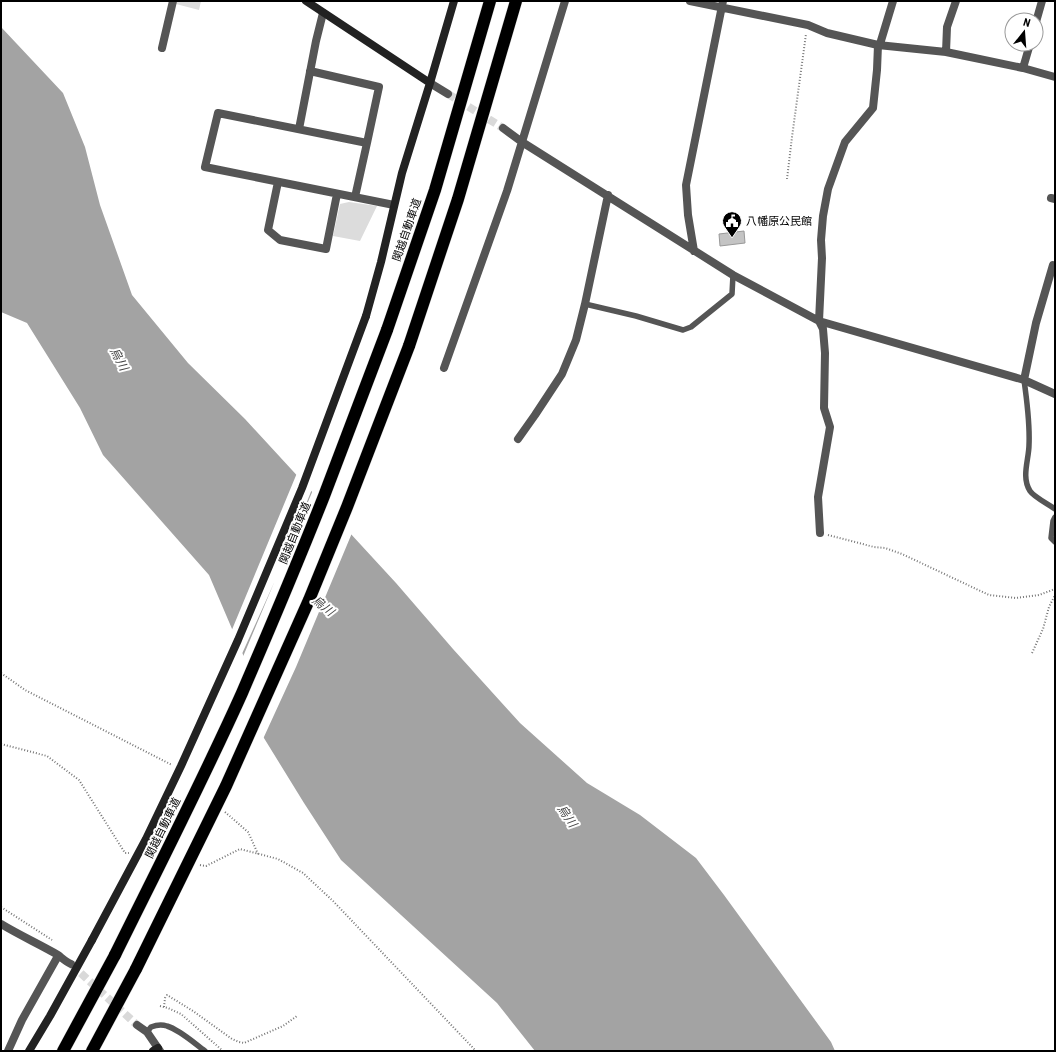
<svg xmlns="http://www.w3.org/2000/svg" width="1056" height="1052" viewBox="0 0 1056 1052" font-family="'Roboto Condensed','Noto Sans JP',sans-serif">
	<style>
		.green { fill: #dcdcdc }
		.water { fill: #a3a3a3 }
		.pier { fill: #fff }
		.building { fill: #c4c4c4; stroke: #999 }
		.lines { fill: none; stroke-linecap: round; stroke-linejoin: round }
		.street-tunnel { stroke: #d9d9d9; stroke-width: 8; stroke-dasharray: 8 4; stroke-linecap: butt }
		.highway-casing { stroke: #dbdbdb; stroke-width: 13 }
		.path { stroke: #777; stroke-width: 2; stroke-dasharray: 1 2; stroke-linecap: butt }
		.lane { stroke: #555; stroke-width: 5.5 }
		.street { stroke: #555; stroke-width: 8 }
		.secondary { stroke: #222; stroke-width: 8 }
		.highway { stroke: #000; stroke-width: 12 }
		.highway-bridge-casing { stroke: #dbdbdb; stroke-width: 13; stroke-linecap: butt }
		.secondary-bridge { stroke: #222; stroke-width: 8 }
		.highway-bridge { stroke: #000; stroke-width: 12 }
		.labels { text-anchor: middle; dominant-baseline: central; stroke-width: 4; stroke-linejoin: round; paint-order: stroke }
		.poi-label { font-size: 11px; fill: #000; stroke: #fff; text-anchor: start }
		.street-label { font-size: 11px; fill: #000; stroke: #fff }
		.water-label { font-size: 12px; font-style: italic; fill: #444; stroke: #fff }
	</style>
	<rect width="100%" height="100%" fill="#fff"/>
	<path class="green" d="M177 1H201L199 10 176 4Z
		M349 202 377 206 360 241 333 236 340 204Z"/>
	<path class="water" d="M1 27 63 93 85 147 100 205 132 295 188 363 245 419 396 583 453 649 520 723 587 783 640 815 696 858 724 895 831 1042 835 1051H535L497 1003 341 860 304 803 259 730 244 657 209 575 103 455 80 408 27 323 1 312Z"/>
	<path class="pier" d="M297 473 312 489 282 565 241 656 231 632Z
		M313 490 352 533 296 667 263 739 257 730 242 659Z"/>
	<path class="building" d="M744 231 745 243 720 246 719 234Z"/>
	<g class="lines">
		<path class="street-tunnel" d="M448 94 503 128
			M72 965 137 1025"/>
		<g class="highway-casing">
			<path id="highway" d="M387 330 435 190 490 1
				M409 346 458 199 516 1
				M63 1051 115 955
				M92 1051 136 969"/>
		</g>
		<path class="path" d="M787 179 792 137 806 34
			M828 535 874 547 885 548 902 554 989 595 1016 598 1039 595 1055 589
			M1032 653 1043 629 1049 607 1055 595
			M1 673 25 690 172 765
			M1 744 47 756 79 780 125 853H129
			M225 812 248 832 258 854
			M200 865 206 866 240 849 278 859 303 873 333 901 476 1051
			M1 907 52 940
			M160 1006 168 1008 181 1014 223 1051
			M164 1007 165 998 167 995 193 1011 232 1039 239 1042 244 1043 283 1026 297 1016"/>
		<path class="lane" d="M585 304 636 316 683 330 691 327 732 294 733 275
			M1024 380C1027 401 1030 423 1029 445 1029 459 1021 477 1030 491 1034 497 1048 504 1055 509
			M1055 517 1053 521 1051 538 1055 542
			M147 1032 151 1027C156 1025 161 1024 167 1026 180 1030 194 1043 205 1051"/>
		<path class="street" d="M690 1 808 25 827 33 878 45 946 52 1023 68 1055 77
			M1036 22 1042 1
			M162 48 173 1
			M946 52 947 27 956 1
			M1023 68 1030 44
			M310 71 379 87 367 143
			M430 83 448 94
			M503 128 522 142 733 275 819 321 1024 380 1055 394
			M299 129 316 41 323 13
			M278 182 268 230 280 240 326 249 337 194
			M355 197 367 143 218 113 205 167 394 205
			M1051 198 1055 199
			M694 251 688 215 686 185 723 1
			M444 368 507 191 565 1
			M1024 380 1036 323 1053 265 1055 266
			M518 439 535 415 562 374 576 340 585 304 608 195
			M820 533 818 497 830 427 824 408 825 353 823 329 819 321 822 258 821 240 823 216 828 189 845 142 873 108 877 70 878 45 880 44 893 1
			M1 924C19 935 39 944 58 955 62 958 66 962 71 964
			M137 1025 147 1032 160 1051
			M8 1051 22 1020 58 956"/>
		<path class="secondary" d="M306 1 430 83
			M366 316 381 262 402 173 430 83 454 1
			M29 1051 50 1016 92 940
			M153 1051 158 1048"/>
		<use href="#highway" class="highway"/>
		<g class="highway-bridge-casing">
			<path id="highway-bridge" d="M115 955C158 868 202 782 242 693 270 628 298 562 324 496 345 441 366 385 387 330
				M136 969 226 786 309 600 347 507 409 346"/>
		</g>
		<path class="secondary-bridge" d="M92 940 146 839 181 766 238 640 302 488 366 316"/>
		<use href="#highway-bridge" class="highway-bridge"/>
	</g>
	<defs>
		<g id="civic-pin" transform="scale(1)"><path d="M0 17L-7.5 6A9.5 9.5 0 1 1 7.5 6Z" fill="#000" stroke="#fff"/><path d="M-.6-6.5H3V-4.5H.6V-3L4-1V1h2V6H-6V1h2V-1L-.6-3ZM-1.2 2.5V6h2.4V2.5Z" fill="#fff"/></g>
	</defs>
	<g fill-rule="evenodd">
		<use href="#civic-pin" x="732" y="221"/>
	</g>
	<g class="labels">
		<g class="poi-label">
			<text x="746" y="221">八幡原公民館</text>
		</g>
		<g class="street-label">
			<text transform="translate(407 230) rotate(-71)">関越自動車道</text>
			<text transform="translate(295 533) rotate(-68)">関越自動車道</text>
			<text transform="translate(163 828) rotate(-64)">関越自動車道</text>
		</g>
		<g class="water-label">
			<text transform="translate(119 359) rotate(62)">烏川</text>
			<text transform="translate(323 606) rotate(39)">烏川</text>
			<text transform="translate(567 816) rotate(56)">烏川</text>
		</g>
	</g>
	<rect width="1056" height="1052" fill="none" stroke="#000000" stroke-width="4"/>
	<g transform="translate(1024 32) rotate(17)"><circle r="19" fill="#ffffff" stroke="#999999"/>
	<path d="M0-3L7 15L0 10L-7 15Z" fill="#000000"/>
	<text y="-6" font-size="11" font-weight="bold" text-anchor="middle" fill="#000000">N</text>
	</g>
</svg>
